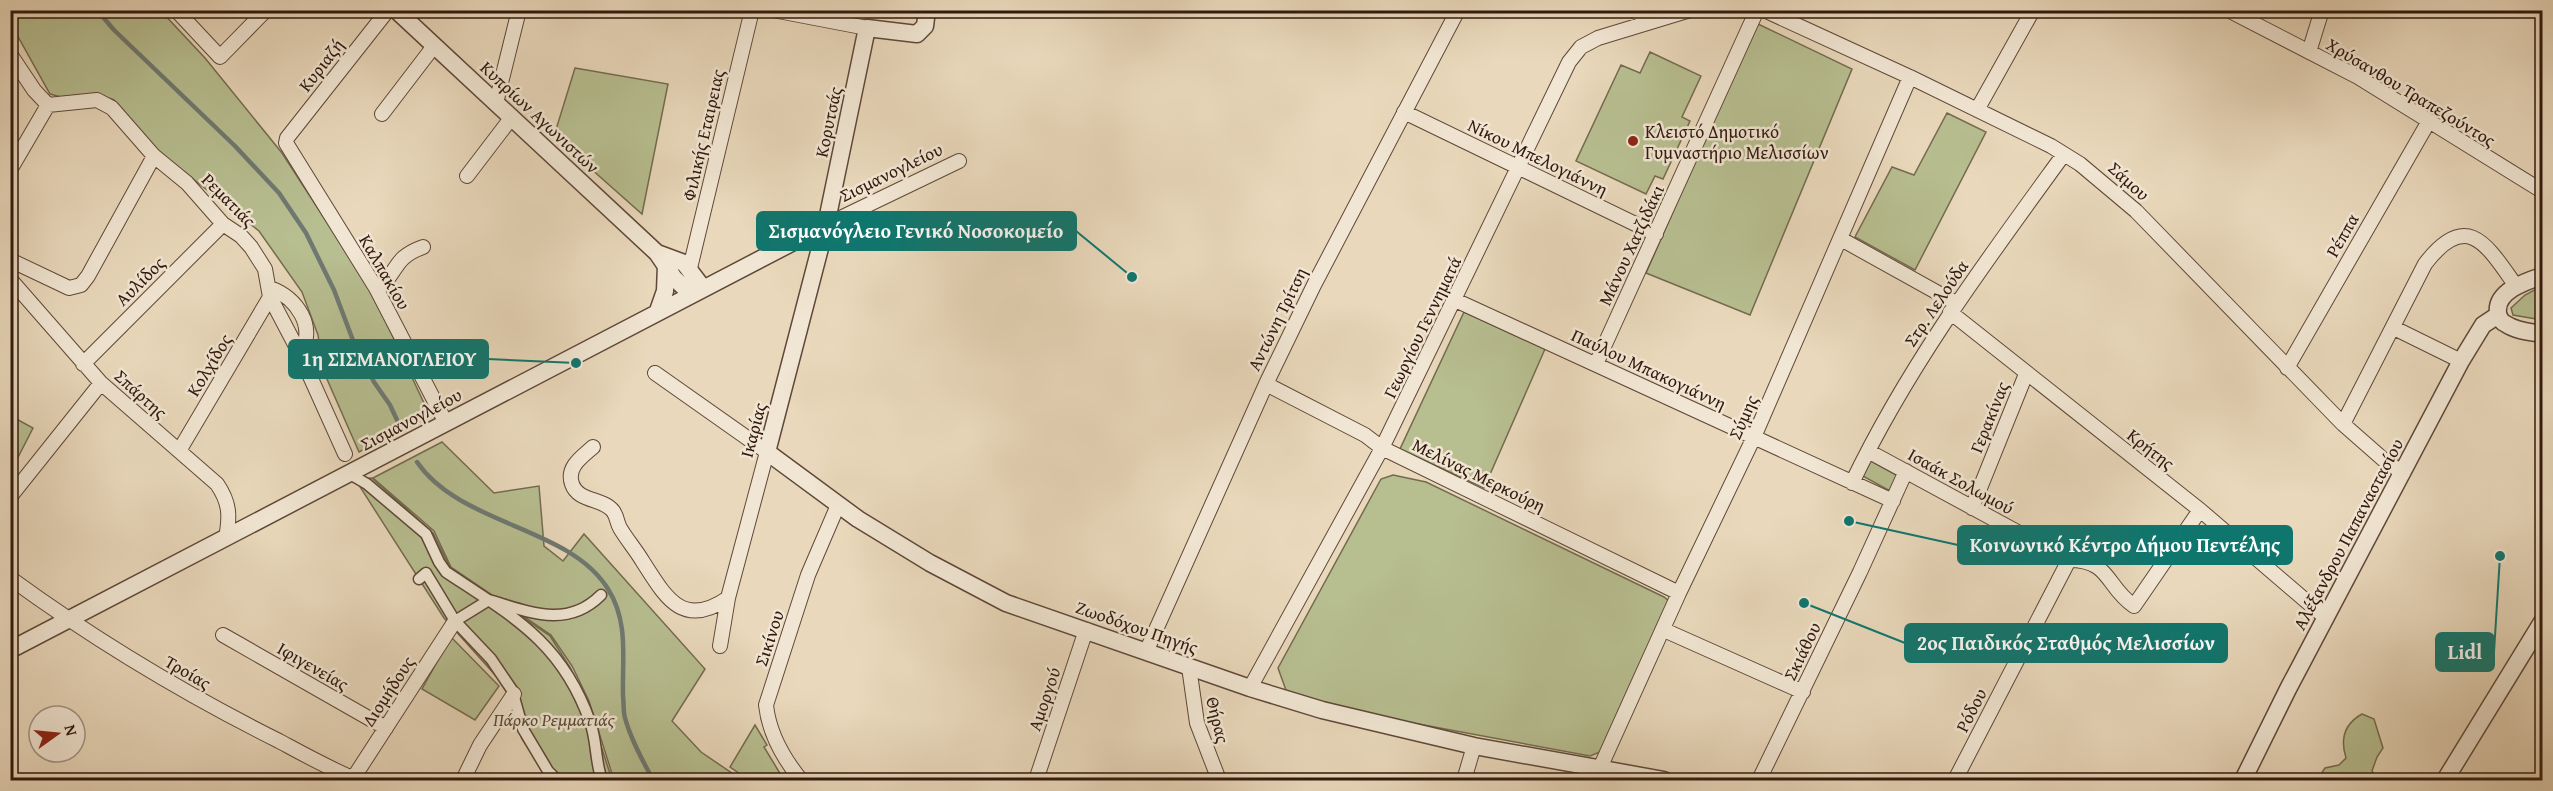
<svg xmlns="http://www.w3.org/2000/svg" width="2553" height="791" viewBox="0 0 2553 791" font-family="'Gentium Book Plus',serif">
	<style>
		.green { fill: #b7be90; stroke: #746b4f; stroke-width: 1.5 }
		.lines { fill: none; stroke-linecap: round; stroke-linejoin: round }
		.stream { stroke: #6f7972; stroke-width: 4.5 }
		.pedestrian-casing { stroke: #5f4839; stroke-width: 13 }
		.minor-casing { stroke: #5f4839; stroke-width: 16 }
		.tertiary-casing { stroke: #5f4839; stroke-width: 19 }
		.pedestrian { stroke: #f1e6d3; stroke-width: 10 }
		.minor { stroke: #f1e6d3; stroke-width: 14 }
		.tertiary { stroke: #f1e6d3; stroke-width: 16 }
		.poi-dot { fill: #8f2418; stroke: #f1e6d3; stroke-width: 2 }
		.labels { text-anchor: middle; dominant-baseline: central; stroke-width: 5; stroke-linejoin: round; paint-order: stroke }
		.street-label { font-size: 18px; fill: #31180e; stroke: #f1e6d3 }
		.poi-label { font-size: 18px; fill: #31180e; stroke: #f1e6d3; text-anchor: start }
		.park-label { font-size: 18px; font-style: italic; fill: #594a35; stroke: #f1e6d3 }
		.leader { fill: none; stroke: #0f766e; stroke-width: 2 }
		.callout-dot { fill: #0f766e; stroke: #f1e6d3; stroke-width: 2 }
		.callout { fill: #0f766e; stroke: #0f766e; stroke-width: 2 }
		.callout-label { font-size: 20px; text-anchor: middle; font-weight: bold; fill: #fff }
	</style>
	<rect width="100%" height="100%" fill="#e9d8bb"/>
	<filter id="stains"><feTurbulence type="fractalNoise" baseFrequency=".00333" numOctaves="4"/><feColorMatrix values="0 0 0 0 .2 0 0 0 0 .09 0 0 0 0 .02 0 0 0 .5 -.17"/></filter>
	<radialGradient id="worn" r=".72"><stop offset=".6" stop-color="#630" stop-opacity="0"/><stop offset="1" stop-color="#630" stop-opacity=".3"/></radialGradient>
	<path class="green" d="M10 11H161L205 58 282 153 372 292 430 416 359 452 323 370 318 335 302 292 259 231 159 152 114 100 98 94 61 97 50 94 11 24Z
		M1756 23 1852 69 1750 315 1646 273Z
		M1650 52 1701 76 1682 117 1690 121 1663 179 1655 176 1646 194 1576 161 1621 65 1640 73Z
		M575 68 668 84 642 214 554 136Z
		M1947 113 1986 132 1915 270 1855 237 1892 167 1914 175Z
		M2542 286V320L2513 315 2511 308 2525 295Z
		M1464 312 1545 349 1484 488 1400 449Z
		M11 416 33 428 11 471 10 417Z
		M442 442 494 493 539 486 544 546 563 561 584 534 705 669 672 721 701 752 742 780H614L589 701 572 666 551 635 451 567 434 531 373 478Z
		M1869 460 1898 476 1890 491 1861 475Z
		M1393 475 1426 482 1664 597 1670 602 1600 752 1590 756 1402 721 1287 693 1278 668 1381 479Z
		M372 478 433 533 450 568 550 636 570 667 587 702 612 780H549L522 739 505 686 444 618 355 479Z
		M451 637 499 686 475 720 422 689Z
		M2362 714 2374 719 2383 748 2377 757 2372 771 2378 780H2382H2317L2325 768 2339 765 2346 758C2340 739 2344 724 2362 714Z
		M755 725 767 745 764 747 784 780H749L730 767Z"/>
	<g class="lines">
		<path class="stream" d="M97 10 114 30 235 146 279 193 306 233 334 290 354 343 374 382 390 405 397 420
			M417 462C461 526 569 526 608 589 629 622 622 659 623 696 624 703 623 711 625 718 631 740 643 761 653 780"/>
		<g class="pedestrian-casing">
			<path id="pedestrian" d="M352 472 355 477 367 484 426 534 439 562 446 572C512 616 562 642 590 722 597 740 595 762 602 780
				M419 579 426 573 455 621 491 659 512 690 523 729 548 771 557 780
				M455 621 489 600C529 612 567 629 601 595"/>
		</g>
		<g class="minor-casing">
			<path id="minor" d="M176 10 220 57 266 10
				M388 10 287 138 286 143 376 288 446 423
				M773 10 867 28
				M1631 10 1654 20
				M1764 10 1910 77 2051 146 2080 164 2136 211 2343 424 2384 460 2403 473
				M2228 10 2358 77 2542 191
				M2309 52 2322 10
				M10 54 34 90 48 105 97 100 112 108 154 156 187 183 223 224 241 236 251 247 265 269 270 297 300 354 345 454
				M496 103 519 10
				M1977 110 2033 10
				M1404 112 1656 234
				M382 114 434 46
				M10 170 48 105
				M467 176 512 117
				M826 225 959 161
				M1841 239 1956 303
				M10 260 69 288 81 285 88 276 154 156
				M690 268 752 10
				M10 279 101 383 217 484C230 503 230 516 226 538
				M270 288C297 298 317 327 300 354
				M377 290C399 272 392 258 423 247
				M1455 300 1893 501
				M1950 312 2200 510 2326 618
				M2394 328 2461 361
				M83 364 223 224
				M1596 364 1757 10
				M2287 368 2429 121
				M655 373 767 452 728 598 720 646
				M1266 384 1365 435 1382 448 1679 593
				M2343 424 2425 264C2467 209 2487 245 2516 286
				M593 447C582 457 566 467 572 484 578 502 603 498 613 511 617 516 617 523 620 528 627 540 636 550 643 562 666 598 683 629 728 598
				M179 451 270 297
				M1868 451 2069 560C2111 560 2105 586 2134 606L2200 510
				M1852 483C1909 364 1987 260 2064 154
				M10 497 101 383
				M1972 508 2026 374
				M10 578C95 640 185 694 279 741 305 755 330 769 357 780
				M1664 630 1803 692
				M223 635 386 728
				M1146 652 1266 384 1314 285 1458 10
				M1189 667 1197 723 1219 780
				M1250 688 1382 448 1569 62 1581 47 1598 38 1690 10
				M1600 768 1679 593 1754 437 1910 77
				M352 780 455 621
				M463 780 480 745 514 694
				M801 780C783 758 769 733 766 705L808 575 838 505
				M1036 780 1086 630
				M1464 780 1474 746
				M1759 780 1860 572 1906 471
				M1955 780 2069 560"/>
		</g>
		<g class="tertiary-casing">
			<path id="tertiary" d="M396 10 657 253 674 278 691 294
				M927 10 925 26 917 34 867 28 826 225 767 452 858 519 930 563 1006 603 1250 688 1322 710 1474 746 1664 780
				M657 253 684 263 703 288
				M2542 276C2527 281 2495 291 2498 313 2499 318 2501 322 2506 324 2516 331 2531 332 2542 334
				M658 311 665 291 666 265
				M10 650 826 225
				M2243 780 2288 689 2461 361 2483 325 2498 315
				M2445 780 2542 622"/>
		</g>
		<use href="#pedestrian" class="pedestrian"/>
		<use href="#minor" class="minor"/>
		<use href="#tertiary" class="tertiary"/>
	</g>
	<circle class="poi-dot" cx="1633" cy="141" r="6"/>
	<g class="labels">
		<g class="street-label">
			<text transform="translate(321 65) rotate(-52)">Κυριαζή</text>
			<text transform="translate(2411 92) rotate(31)">Χρύσανθου Τραπεζούντος</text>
			<text transform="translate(540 117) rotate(43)">Κυπρίων Αγωνιστών</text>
			<text transform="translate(828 122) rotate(-78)">Κορυτσάς</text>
			<text transform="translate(703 135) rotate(-77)">Φιλικής Εταιρειας</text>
			<text transform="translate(1538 157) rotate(26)">Νίκου Μπελογιάννη</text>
			<text transform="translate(891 172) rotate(-26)">Σισμανογλείου</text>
			<text transform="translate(2129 181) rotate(42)">Σάμου</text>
			<text transform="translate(229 200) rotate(45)">Ρεματιάς</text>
			<text transform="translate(2342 235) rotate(-60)">Ρέππα</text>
			<text transform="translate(1631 245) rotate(-65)">Μάνου Χατζιδάκι</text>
			<text transform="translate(385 272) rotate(60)">Καλπακίου</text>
			<text transform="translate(140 281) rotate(-45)">Αυλίδος</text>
			<text transform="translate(1936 303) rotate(-56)">Στρ. Λελούδα</text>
			<text transform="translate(1277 319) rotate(-64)">Αντώνη Τρίτση</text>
			<text transform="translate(1422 327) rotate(-64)">Γεωργίου Γεννηματά</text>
			<text transform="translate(209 365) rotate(-59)">Κολχίδος</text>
			<text transform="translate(1649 369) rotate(25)">Παύλου Μπακογιάννη</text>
			<text transform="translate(141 394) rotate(42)">Σπάρτης</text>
			<text transform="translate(1743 417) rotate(-66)">Σύμης</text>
			<text transform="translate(1989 417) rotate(-68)">Γερακίνας</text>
			<text transform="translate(411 419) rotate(-28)">Σισμανογλείου</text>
			<text transform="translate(753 430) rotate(-75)">Ικαρίας</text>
			<text transform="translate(2151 449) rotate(38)">Κρήτης</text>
			<text transform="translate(1479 475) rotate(26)">Μελίνας Μερκούρη</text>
			<text transform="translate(1961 481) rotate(29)">Ισαάκ Σολωμού</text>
			<text transform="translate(2348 534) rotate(-62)">Αλέξανδρου Παπαναστασίου</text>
			<text transform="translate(1137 627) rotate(19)">Ζωοδόχου Πηγής</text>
			<text transform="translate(769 638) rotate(-72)">Σικίνου</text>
			<text transform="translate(1802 651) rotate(-64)">Σκιάθου</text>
			<text transform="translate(313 666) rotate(30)">Ιφιγενείας</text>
			<text transform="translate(188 672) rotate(30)">Τροίας</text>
			<text transform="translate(388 691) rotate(-57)">Διομήδους</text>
			<text transform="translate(1044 699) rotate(-71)">Αμοργού</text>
			<text transform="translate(1971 710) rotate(-63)">Ρόδου</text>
			<text transform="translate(1218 720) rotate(76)">Θήρας</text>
		</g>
		<g class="poi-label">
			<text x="1645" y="131">Κλειστό Δημοτικό<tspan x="1645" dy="21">Γυμναστήριο Μελισσίων</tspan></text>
		</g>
		<g class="park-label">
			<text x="554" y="719">Πάρκο Ρεμματιάς</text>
		</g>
	</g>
	<path class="leader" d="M1132 277L1076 231M576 363L488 359M1849 521L1958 545M1804 603L1905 643M2500 556L2494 652"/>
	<g class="callout-dot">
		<circle cx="1132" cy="277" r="6"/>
		<circle cx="576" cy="363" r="6"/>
		<circle cx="1849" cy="521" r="6"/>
		<circle cx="1804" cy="603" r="6"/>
		<circle cx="2500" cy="556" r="6"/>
	</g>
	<g class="callout">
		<rect x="757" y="212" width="319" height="38" rx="6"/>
		<rect x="289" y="340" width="199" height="38" rx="6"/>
		<rect x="1958" y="526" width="334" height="38" rx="6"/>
		<rect x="1905" y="624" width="322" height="38" rx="6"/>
		<rect x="2436" y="633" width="58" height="38" rx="6"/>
	</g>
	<g class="callout-label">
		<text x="916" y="238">Σισμανόγλειο Γενικό Νοσοκομείο</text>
		<text x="389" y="366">1η ΣΙΣΜΑΝΟΓΛΕΙΟΥ</text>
		<text x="2125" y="552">Κοινωνικό Κέντρο Δήμου Πεντέλης</text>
		<text x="2066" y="650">2ος Παιδικός Σταθμός Μελισσίων</text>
		<text x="2465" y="659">Lidl</text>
	</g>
	<rect width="2553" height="791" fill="none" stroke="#e9d8bb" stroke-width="36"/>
	<rect x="12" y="12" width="2529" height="767" fill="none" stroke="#31180e" stroke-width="3"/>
	<rect x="18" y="18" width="2517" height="755" fill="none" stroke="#31180e" stroke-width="1.5"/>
	<g transform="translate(57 734) rotate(75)"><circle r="28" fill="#f1e6d3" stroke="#a49484" stroke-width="1.5"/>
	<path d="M0-4.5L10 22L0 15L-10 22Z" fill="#8f2418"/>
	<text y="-9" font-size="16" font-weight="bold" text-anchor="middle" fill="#31180e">N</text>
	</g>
	<rect width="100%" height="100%" filter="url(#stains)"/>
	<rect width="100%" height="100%" fill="url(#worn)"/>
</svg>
